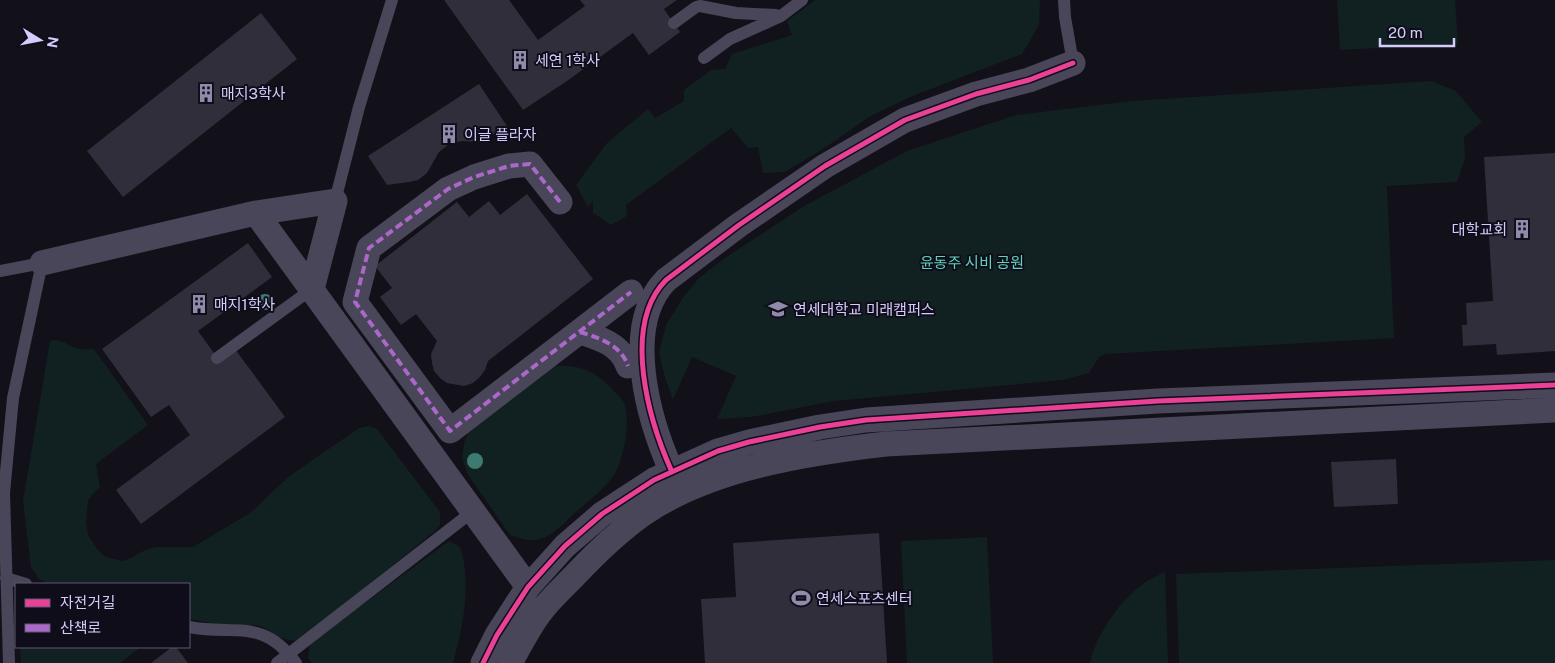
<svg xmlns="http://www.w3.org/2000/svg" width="1555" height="663" viewBox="0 0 1555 663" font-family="'Public Sans','Noto Sans KR',sans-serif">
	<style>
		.green { fill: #112122 }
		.building { fill: #302e3a }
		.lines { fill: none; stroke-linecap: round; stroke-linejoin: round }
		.lane { stroke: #484658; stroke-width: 12 }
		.street { stroke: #484658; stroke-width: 25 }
		.quiet { stroke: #ac68c9; stroke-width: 4; stroke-dasharray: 8 4; stroke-linecap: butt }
		.cycleway-casing { stroke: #100d1b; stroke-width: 8 }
		.cycleway { stroke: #ea4096; stroke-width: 5 }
		.tree { fill: #3d7b72 }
		.labels { text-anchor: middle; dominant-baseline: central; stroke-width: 4; stroke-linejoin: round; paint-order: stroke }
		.poi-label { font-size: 15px; fill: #d4ccfa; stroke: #100d1b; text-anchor: start }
		.park-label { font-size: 15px; fill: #60d2bb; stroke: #100d1b }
	</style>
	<rect width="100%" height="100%" fill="#121018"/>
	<path class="green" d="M815 0H1040L1039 25 1022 54 910 97 869 117 826 147 785 172 763 173 758 147 748 148 731 128 626 205 627 216 611 225 593 213V201L588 207 576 185 607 143 648 109 655 118 684 101V90L711 70 725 69 732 54 792 35 787 21Z
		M1337 0H1455L1458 44 1340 50Z
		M1431 81 1456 91 1482 122 1464 137 1465 158 1457 182 1387 186 1394 338 1106 354 1099 357 1089 373 1063 380 834 401 751 417 717 419 736 376 692 357 673 400 665 378 659 353 666 325 684 296 699 278 722 260 804 206 907 151 1016 115 1132 101Z
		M55 340C72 343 74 352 94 349L148 425 96 464 100 487 93 494 88 501 86 522 88 535 98 550 106 557 123 561 133 557 143 551 155 547H193L250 513 288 477 359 428 369 426 377 429 440 512V525L435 531 304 637 294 641 274 636 269 630 257 625 229 626 189 619V584H49L39 579 31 567 23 501 50 341Z
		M552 366C577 365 592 368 610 387 614 392 620 396 623 401 632 417 624 460 614 475 605 489 589 501 576 512 566 521 553 536 540 539 530 542 519 538 510 535L468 475 462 458 464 443 472 422Z
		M987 537 993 663H907L901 541Z
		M449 541 460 547C472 581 463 628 453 663H312L308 658 310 643Z
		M1555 560V663H1179L1176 574Z
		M1165 572 1168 663H1090C1096 634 1122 597 1147 581 1152 578 1159 575 1165 572Z
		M20 647H141L120 663H21Z"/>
	<path class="building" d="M444 0H509L538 40 585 6 580 0H677L664 9 680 32 649 55 633 33 567 81 523 110Z
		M261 13 297 59 123 197 87 151Z
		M479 84 507 126 479 142 462 141 449 144 439 152 427 173 418 180 409 182 387 185 368 156Z
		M1555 153V351L1497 355 1496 344 1463 346 1462 325H1467L1466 303 1493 301 1484 157Z
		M527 194 593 279 488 361 485 370 480 377 473 383 464 386 447 383 440 378 434 371 432 363 431 354 437 341 416 314 401 325 380 297 392 288 375 266 457 202 469 217 489 201 500 215Z
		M248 243 272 277 198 331 219 360 235 349 285 417 141 524 116 490 190 435 169 405 151 417 102 349Z
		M1396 459 1398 504 1334 507 1331 462Z
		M879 533 887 663H705L701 599 736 597 733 543Z
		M172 647H176L188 663H151Z"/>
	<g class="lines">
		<path class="lane" d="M1064 0 1065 17 1073 63
			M674 23 696 7 700 6 736 13 776 15
			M704 58 730 39 781 16 802 0
			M335 201 359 107 392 0
			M0 271 42 263 13 398 4 493 9 663
			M217 358 312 289
			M6 578 26 584
			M189 627C235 636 262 617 296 663
			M277 663 472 512"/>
		<path class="street" d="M560 202 530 164 509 166 474 177 448 189 369 248 355 302 450 431 631 292
			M256 213 528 587
			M42 263 256 213 335 201 312 289
			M580 332C600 338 621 345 628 366
			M672 472C649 421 621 326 666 280L739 225 825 166 905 120 976 94 1029 80 1073 63
			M483 663 497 635 528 587 565 546 602 514 654 480 718 451 749 442 820 427 866 420 1158 401 1555 385
			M510 663C519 647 528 629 539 614 550 599 565 586 578 572 598 551 619 531 643 514 710 468 807 453 886 444L1555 410"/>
		<path class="quiet" d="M560 202 530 164 509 166 474 177 448 189 369 248 355 302 450 431 631 292
			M580 332C600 338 621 345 628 366"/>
		<g class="cycleway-casing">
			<path id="cycleway" d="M672 472C649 421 621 326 666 280L739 225 825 166 905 120 976 94 1029 80 1073 63
				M483 663 497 635 528 587 565 546 602 514 654 480 718 451 749 442 820 427 866 420 1158 401 1555 385"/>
		</g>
		<use href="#cycleway" class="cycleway"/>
	</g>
	<g class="tree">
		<circle cx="265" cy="302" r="8"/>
		<circle cx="475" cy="461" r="8"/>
	</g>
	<defs>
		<g id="building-bare" transform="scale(1.5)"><path d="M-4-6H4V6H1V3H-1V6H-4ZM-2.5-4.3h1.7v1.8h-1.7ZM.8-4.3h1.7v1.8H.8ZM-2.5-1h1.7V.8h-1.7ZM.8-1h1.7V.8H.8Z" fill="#908aab" stroke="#100d1b" stroke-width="2.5" paint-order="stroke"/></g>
		<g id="university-bare" transform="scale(1.5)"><path d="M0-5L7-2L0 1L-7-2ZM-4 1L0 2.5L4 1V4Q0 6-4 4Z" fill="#908aab" stroke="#100d1b" stroke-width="2.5" paint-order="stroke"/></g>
		<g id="stadium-bare" transform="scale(1.5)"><path d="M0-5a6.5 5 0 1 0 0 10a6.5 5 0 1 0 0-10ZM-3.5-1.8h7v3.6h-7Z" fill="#908aab" stroke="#100d1b" stroke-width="2.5" paint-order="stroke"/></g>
	</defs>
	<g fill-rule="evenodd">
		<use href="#building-bare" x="520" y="60"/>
		<use href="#building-bare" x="206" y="93"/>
		<use href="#building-bare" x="449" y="134"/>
		<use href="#building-bare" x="1522" y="229"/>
		<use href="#building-bare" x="199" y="304"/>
		<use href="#university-bare" x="778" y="309"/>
		<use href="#stadium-bare" x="801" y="598"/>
	</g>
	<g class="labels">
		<g class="poi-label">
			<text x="535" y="60">세연 1학사</text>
			<text x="221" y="93">매지3학사</text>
			<text x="464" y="134">이글 플라자</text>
			<text x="1507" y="229" text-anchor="end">대학교회</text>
			<text x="214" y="304">매지1학사</text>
			<text x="793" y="309">연세대학교 미래캠퍼스</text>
			<text x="816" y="598">연세스포츠센터</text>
		</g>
		<g class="park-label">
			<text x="972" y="262">윤동주 시비 공원</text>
		</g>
	</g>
	<rect x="15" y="583" width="175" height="65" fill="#100d1b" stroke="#5e5974"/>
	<rect x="25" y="599" width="25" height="8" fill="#ea4096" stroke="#5e5974"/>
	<text x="60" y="608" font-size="15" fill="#d4ccfa">자전거길</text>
	<rect x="25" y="624" width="25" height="8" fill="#ac68c9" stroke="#5e5974"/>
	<text x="60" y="633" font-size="15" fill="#d4ccfa">산책로</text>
	<g transform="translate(40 40) rotate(100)" stroke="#100d1b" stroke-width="4" paint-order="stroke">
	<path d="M0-4L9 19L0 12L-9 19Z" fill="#d4ccfa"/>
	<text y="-8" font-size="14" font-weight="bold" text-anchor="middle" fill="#d4ccfa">N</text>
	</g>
	<path d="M1380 38v8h74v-8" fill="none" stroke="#d4ccfa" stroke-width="2.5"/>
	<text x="1388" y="38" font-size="15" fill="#d4ccfa" stroke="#100d1b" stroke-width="4" paint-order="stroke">20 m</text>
</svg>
